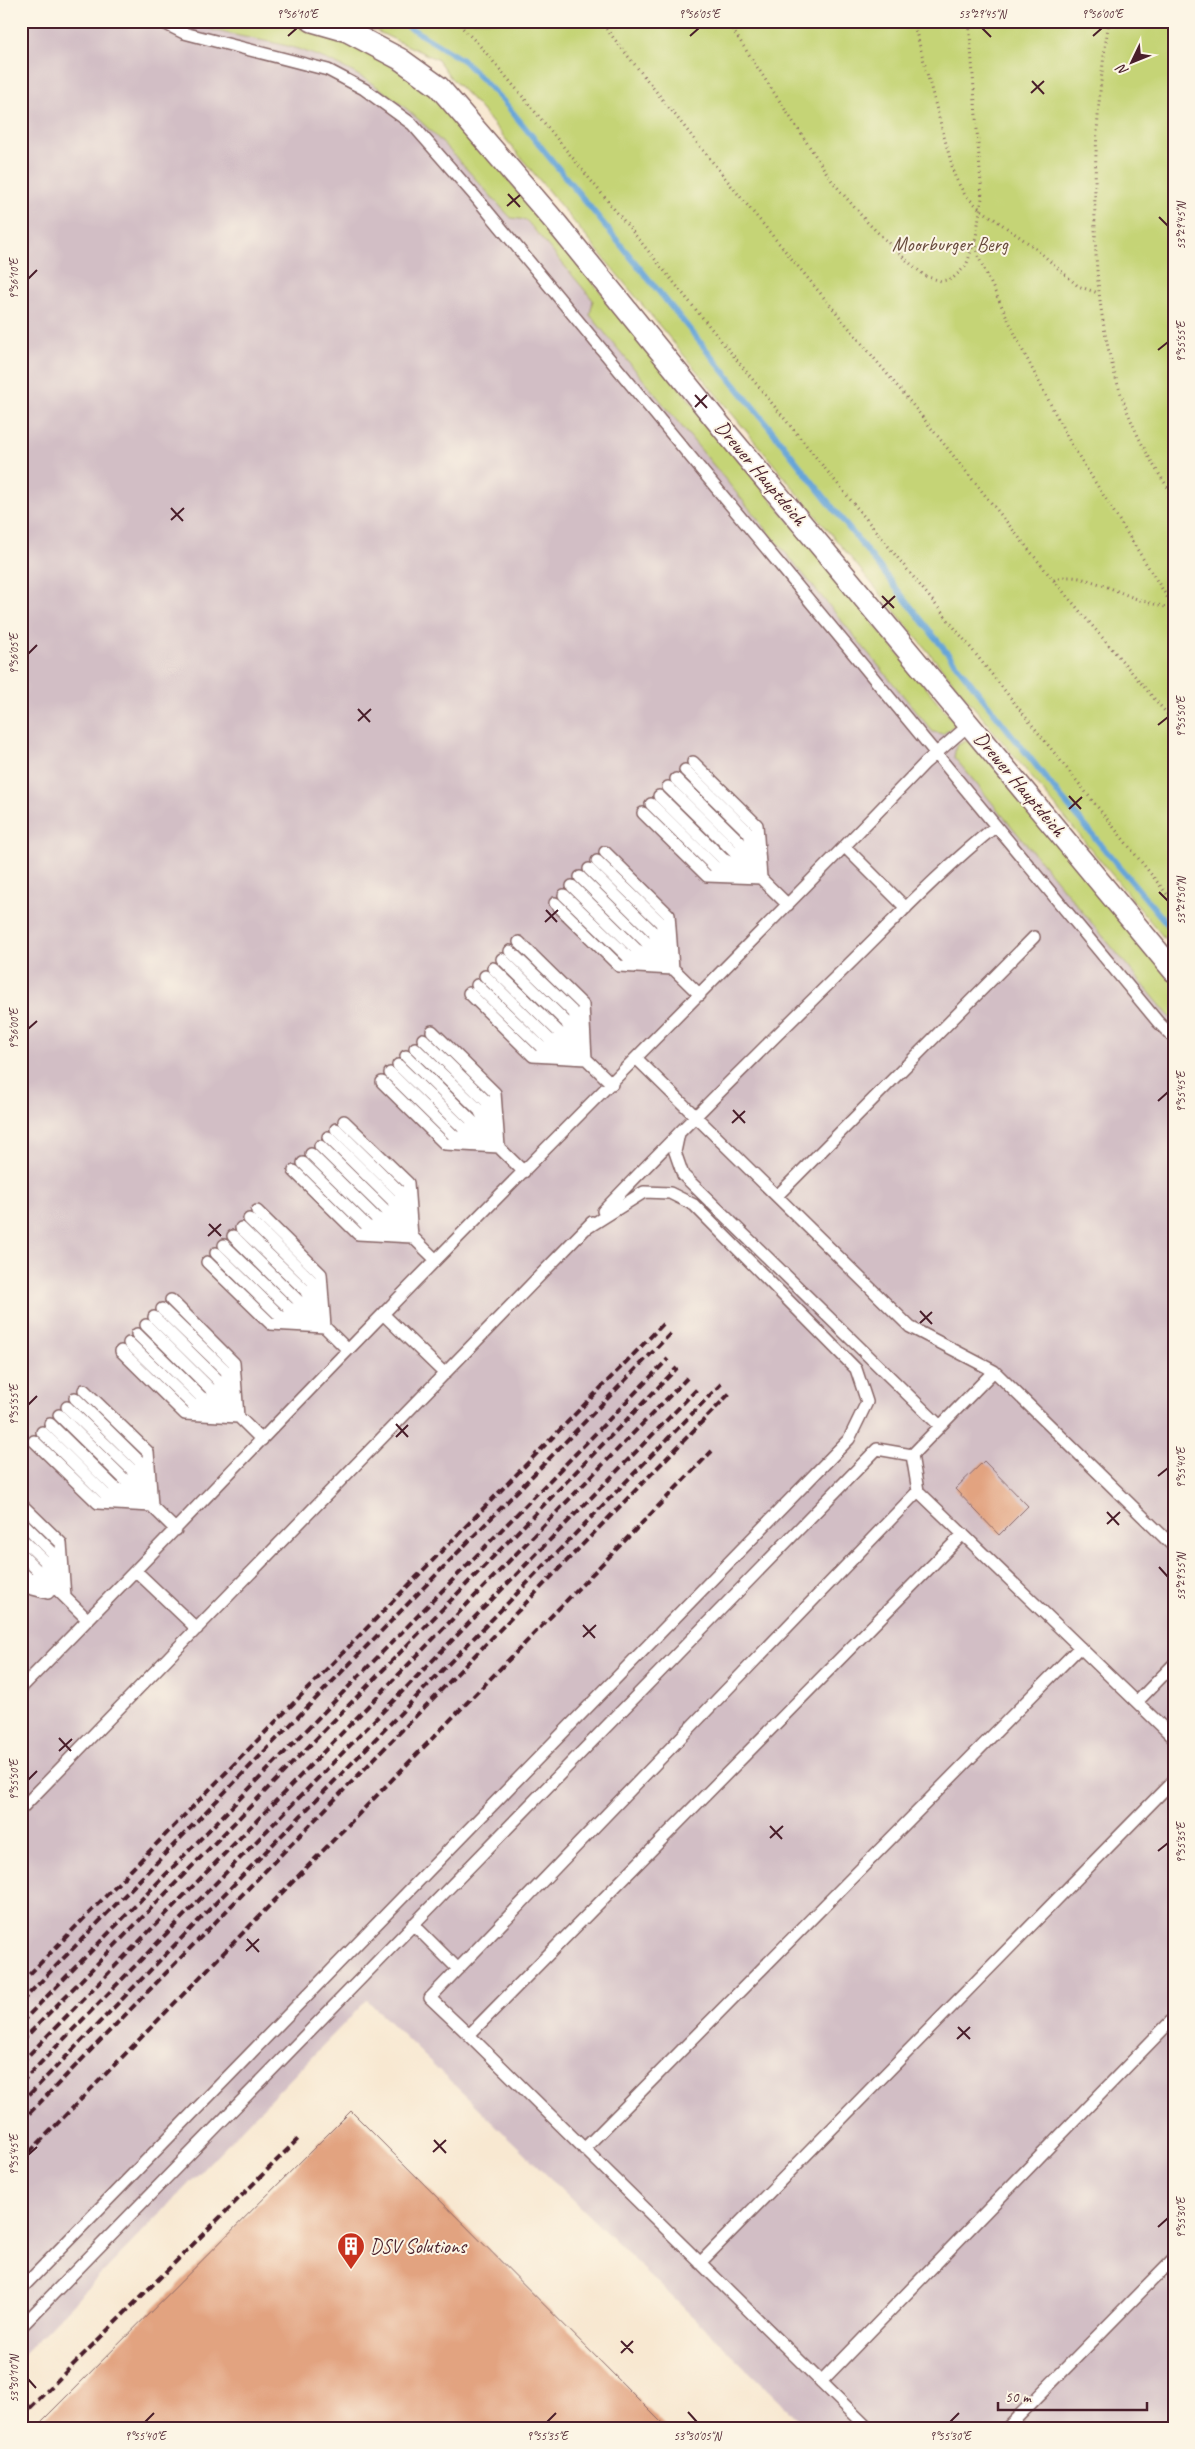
<svg xmlns="http://www.w3.org/2000/svg" width="1195" height="2449" viewBox="0 0 1195 2449" font-family="Caveat,sans-serif">
	<style>
		.industrial { fill: #d2bec5 }
		.green { fill: #c5d476; stroke: #887a50 }
		.lines { fill: none; stroke-linecap: round; stroke-linejoin: round }
		.stream { stroke: #66a5d8; stroke-width: 6 }
		.building { fill: #e2a380 }
		.service-casing { stroke: #876565; stroke-width: 14 }
		.minor-casing { stroke: #876565; stroke-width: 24 }
		.path { stroke: #876565; stroke-width: 3; stroke-dasharray: 1 4; stroke-linecap: butt }
		.service { stroke: #fff; stroke-width: 11 }
		.minor { stroke: #fff; stroke-width: 21 }
		.rail { stroke: #4a1f2b; stroke-width: 4; stroke-dasharray: 8 4; stroke-linecap: butt }
		.ticks { fill: none; stroke: #4a1f2b; stroke-width: 2 }
		.labels { text-anchor: middle; dominant-baseline: central; stroke-width: 4; stroke-linejoin: round; paint-order: stroke }
		.park-label { font-size: 20px; fill: #694c3e; stroke: #fcf5e5 }
		.street-label { font-size: 20px; fill: #4a1f2b; stroke: #fcf5e5 }
		.poi-label { font-size: 20px; fill: #4a1f2b; stroke: #fcf5e5; text-anchor: start }
		.neatline { fill: none; stroke: #4a1f2b; stroke-width: 2 }
		.ticks-label { font-size: 12px; text-anchor: middle; fill: #4a1f2b }
	</style>
	<rect width="100%" height="100%" fill="#fcf5e5"/>
	<filter id="ink" filterUnits="userSpaceOnUse"><feTurbulence type="fractalNoise" baseFrequency=".02" numOctaves="2"/><feDisplacementMap in="SourceGraphic" scale="10" xChannelSelector="R" yChannelSelector="G"/><feConvolveMatrix kernelMatrix="1 2 1 2 8 2 1 2 1" color-interpolation-filters="sRGB"/></filter>
	<filter id="wash" filterUnits="userSpaceOnUse"><feTurbulence type="fractalNoise" baseFrequency=".0096" numOctaves="4" result="noise"/><feDisplacementMap in="SourceGraphic" scale="20" xChannelSelector="R" yChannelSelector="G"/><feGaussianBlur stdDeviation="1.12" result="paint"/><feColorMatrix in="noise" values="0 0 0 0 0 0 0 0 0 0 0 0 0 0 0 0 0 1.4 0 .05"/><feComposite in="paint" operator="in"/></filter>
	<g filter="url(#wash)">
		<rect width="100%" height="100%" fill="#f8e8d1"/>
		<path class="industrial" d="M21 21H227L361 61 471 156 593 300 1174 1004V2428H807L367 2000 21 2357Z"/>
		<path class="green" d="M187 21H294L349 40 421 84 451 110 956 724 943 734 933 732 590 315 593 300 526 220 511 218C442 144 402 84 301 50 264 38 224 37 187 21Z
			M355 21H1174V950L480 108 450 77 438 60Z
			M970 738 1174 983V1022L954 757 956 746Z"/>
		<g class="lines">
			<path class="stream" d="M399 21 464 61 505 103 762 418 1060 796 1174 932"/>
		</g>
		<g id="blocks">
			<path class="building" d="M984 1461 1028 1506 999 1535 955 1489Z
				M351 2111 667 2428H35Z"/>
		</g>
	</g>
	<g filter="url(#ink)">
		<use href="#blocks" fill-opacity="0" stroke="#876565" stroke-width="1"/>
		<g class="lines">
			<g class="service-casing">
				<path id="service" d="M160 21 184 33 328 70 364 89 412 124 474 195 1158 1022 1174 1038
					M693 762 757 825 761 878
					M685 770 749 833 754 852
					M676 779 740 842 753 864
					M668 787 788 905
					M659 796 723 859 744 869
					M651 804 715 867 735 872
					M643 813 707 876 761 878
					M845 847 906 908
					M605 852 669 915 673 969
					M597 861 661 923 666 943
					M589 869 653 932 664 952
					M580 877 700 995
					M572 886 636 949 658 961
					M564 895 628 957 647 962
					M555 903 619 966 673 969
					M519 942 583 1005 586 1059
					M510 951 574 1013 579 1033
					M502 959 566 1022 578 1044
					M493 968 612 1084
					M485 976 549 1039 572 1051
					M477 985 541 1047 560 1052
					M469 993 533 1056 586 1059
					M432 1031 495 1093 499 1147
					M423 1039 487 1102 492 1121
					M415 1048 479 1110 491 1133
					M406 1056 524 1172
					M637 1059 910 1327 994 1371 1174 1547
					M398 1065 462 1127 482 1138
					M390 1073 454 1136 473 1141
					M382 1082 445 1144 499 1147
					M344 1121 408 1183 412 1237
					M336 1129 400 1192 405 1211
					M679 1133 675 1152 683 1175 940 1426
					M328 1137 392 1200 403 1220
					M320 1146 436 1260
					M311 1154 375 1217 397 1229
					M303 1163 367 1226 386 1231
					M294 1171 358 1234 412 1237
					M777 1196 1034 937
					M257 1211 321 1274 325 1327
					M603 1211C681 1130 761 1050 842 971 892 922 941 870 996 826
					M249 1219 313 1282 318 1302
					M241 1228 305 1290 316 1311
					M233 1236 348 1350
					M224 1245 288 1307 310 1319
					M216 1253 280 1316 299 1321
					M207 1262 271 1324 325 1327
					M171 1300 234 1363 238 1417
					M162 1309 226 1371 231 1391
					M383 1314 445 1374
					M154 1317 218 1380 229 1400
					M146 1325 262 1440
					M137 1334 201 1397 224 1409
					M129 1343 193 1405 212 1410
					M121 1351 185 1414 238 1417
					M84 1390 148 1452 152 1506
					M75 1398 139 1461 145 1480
					M67 1407 131 1469 143 1492
					M59 1415 176 1530
					M50 1424 114 1487 137 1498
					M42 1432 106 1495 123 1499
					M34 1441 98 1503 152 1506
					M918 1491 912 1455 994 1371
					M21 1504 61 1543 65 1597
					M21 1521 52 1552 58 1571
					M21 1538 44 1560 56 1582
					M21 1554 88 1620
					M21 1571 27 1577 52 1590
					M136 1571 197 1629
					M21 1586 48 1593
					M21 1688C143 1564 262 1438 383 1314 563 1129 747 949 925 763L970 724
					M1137 1702 1174 1664
					M21 1809 592 1222
					M413 1924 458 1969
					M469 2035 430 1998 918 1491 1174 1738
					M584 2149 1080 1647
					M700 2263 1174 1780
					M21 2289 849 1439 867 1402 856 1369 694 1205 670 1193 644 1192 587 1228
					M21 2327 877 1449 912 1455
					M821 2382 1174 2018
					M868 2428 469 2035 963 1534
					M1007 2428 1174 2258"/>
			</g>
			<g class="minor-casing">
				<path id="minor" d="M312 21 347 31 400 59 439 87 557 224 729 436 1174 971"/>
			</g>
			<path class="path" d="M456 21 480 46 519 92 962 637 1174 903
				M600 21 738 194 903 393 1050 576 1174 722
				M727 21 832 181 866 221 905 259 925 276 941 281 952 279 966 266 976 237 982 198 969 21
				M913 21 955 177 965 195 980 209 1034 247 1078 286 1098 293
				M1109 21C1100 76 1096 131 1095 187 1093 299 1106 403 1174 496
				M976 241 977 254 1023 351 1070 442 1174 608
				M1054 580C1077 568 1119 594 1143 601 1153 604 1163 606 1173 609"/>
			<use href="#service" class="service"/>
			<use href="#minor" class="minor"/>
			<path class="rail" d="M21 1983 663 1324
				M21 2002 673 1331
				M21 2023 668 1359
				M21 2042 677 1368
				M21 2063 687 1378
				M21 2083 698 1388
				M21 2103 723 1382
				M21 2122 732 1391
				M21 2161 712 1451
				M21 2417 299 2138"/>
		</g>
	</g>
	<path class="ticks" d="M982 28 991 37M288 36 297 28M690 36 699 28M1093 36 1102 28M1032 81 1044 94M1031 93 1044 81M508 194 520 207M507 206 520 195M1159 217 1168 226M28 279 37 270M1158 350 1168 342M695 395 707 408M695 407 707 395M171 508 183 521M171 520 184 508M882 596 894 608M882 608 895 596M28 654 37 645M358 709 370 722M358 721 371 709M1158 725 1168 717M1069 796 1081 809M1069 809 1082 797M1159 892 1168 901M546 910 557 922M545 922 558 910M28 1029 37 1021M1158 1101 1168 1092M733 1110 745 1123M732 1123 745 1111M209 1224 221 1236M208 1236 221 1224M920 1311 932 1324M920 1323 932 1312M28 1405 37 1396M396 1424 408 1437M396 1437 408 1425M1158 1476 1168 1468M1107 1512 1119 1525M1107 1524 1120 1512M1159 1567 1168 1577M583 1625 595 1638M583 1637 596 1625M59 1738 71 1751M59 1751 72 1739M28 1780 37 1771M770 1826 782 1839M770 1838 783 1826M1158 1851 1168 1843M247 1939 259 1952M246 1951 259 1939M958 2027 970 2039M957 2039 970 2027M434 2140 446 2153M433 2152 446 2140M28 2155 37 2147M1158 2227 1168 2218M621 2341 633 2353M621 2353 633 2341M28 2379 36 2388M688 2412 697 2422M145 2422 154 2413M547 2422 556 2413M950 2422 959 2413"/>
	<defs>
		<g id="building-pin" transform="scale(1.4375)"><path d="M0 17L-7.5 6A9.5 9.5 0 1 1 7.5 6Z" fill="#c8321e" stroke="#fcf5e5"/><path d="M-4-6H4V6H1V3H-1V6H-4ZM-2.5-4.3h1.7v1.8h-1.7ZM.8-4.3h1.7v1.8H.8ZM-2.5-1h1.7V.8h-1.7ZM.8-1h1.7V.8H.8Z" fill="#fff"/></g>
	</defs>
	<g fill-rule="evenodd">
		<use href="#building-pin" x="351" y="2246"/>
	</g>
	<g class="labels">
		<g class="park-label">
			<text x="950" y="244">Moorburger Berg</text>
		</g>
		<g class="street-label">
			<text transform="translate(761 473) rotate(50)">Drewer Hauptdeich</text>
			<text transform="translate(1020 784) rotate(50)">Drewer Hauptdeich</text>
		</g>
		<g class="poi-label">
			<text x="370" y="2246">DSV Solutions</text>
		</g>
	</g>
	<rect width="1195" height="2449" fill="none" stroke="#fcf5e5" stroke-width="55"/>
	<g transform="translate(1132 62) rotate(227)" stroke="#fcf5e5" stroke-width="4" paint-order="stroke">
	<path d="M0-4L9 19L0 12L-9 19Z" fill="#4a1f2b"/>
	<text y="-8" font-size="14" font-weight="bold" text-anchor="middle" fill="#4a1f2b">N</text>
	</g>
	<path d="M998 2402v8h149v-8" fill="none" stroke="#4a1f2b" stroke-width="2.5"/>
	<text x="1005" y="2402" font-size="15" fill="#4a1f2b" stroke="#fcf5e5" stroke-width="4" paint-order="stroke">50 m</text>
	<rect x="28" y="28" width="1140" height="2394" class="neatline"/>
	<g class="ticks-label">
		<text x="297" y="18">9°56'10"E</text>
		<text x="699" y="18">9°56'05"E</text>
		<text x="982" y="18">53°29'45"N</text>
		<text x="1102" y="18">9°56'00"E</text>
		<text transform="translate(1181 226) rotate(-90)" y="4">53°29'45"N</text>
		<text transform="translate(14 279) rotate(-90)" y="4">9°56'10"E</text>
		<text transform="translate(1181 342) rotate(-90)" y="4">9°55'55"E</text>
		<text transform="translate(14 654) rotate(-90)" y="4">9°56'05"E</text>
		<text transform="translate(1181 717) rotate(-90)" y="4">9°55'50"E</text>
		<text transform="translate(1181 901) rotate(-90)" y="4">53°29'50"N</text>
		<text transform="translate(14 1029) rotate(-90)" y="4">9°56'00"E</text>
		<text transform="translate(1181 1092) rotate(-90)" y="4">9°55'45"E</text>
		<text transform="translate(14 1405) rotate(-90)" y="4">9°55'55"E</text>
		<text transform="translate(1181 1468) rotate(-90)" y="4">9°55'40"E</text>
		<text transform="translate(1181 1577) rotate(-90)" y="4">53°29'55"N</text>
		<text transform="translate(14 1780) rotate(-90)" y="4">9°55'50"E</text>
		<text transform="translate(1181 1843) rotate(-90)" y="4">9°55'35"E</text>
		<text transform="translate(14 2155) rotate(-90)" y="4">9°55'45"E</text>
		<text transform="translate(1181 2218) rotate(-90)" y="4">9°55'30"E</text>
		<text transform="translate(14 2379) rotate(-90)" y="4">53°30'10"N</text>
		<text x="145" y="2440">9°55'40"E</text>
		<text x="547" y="2440">9°55'35"E</text>
		<text x="697" y="2440">53°30'05"N</text>
		<text x="950" y="2440">9°55'30"E</text>
	</g>
</svg>
